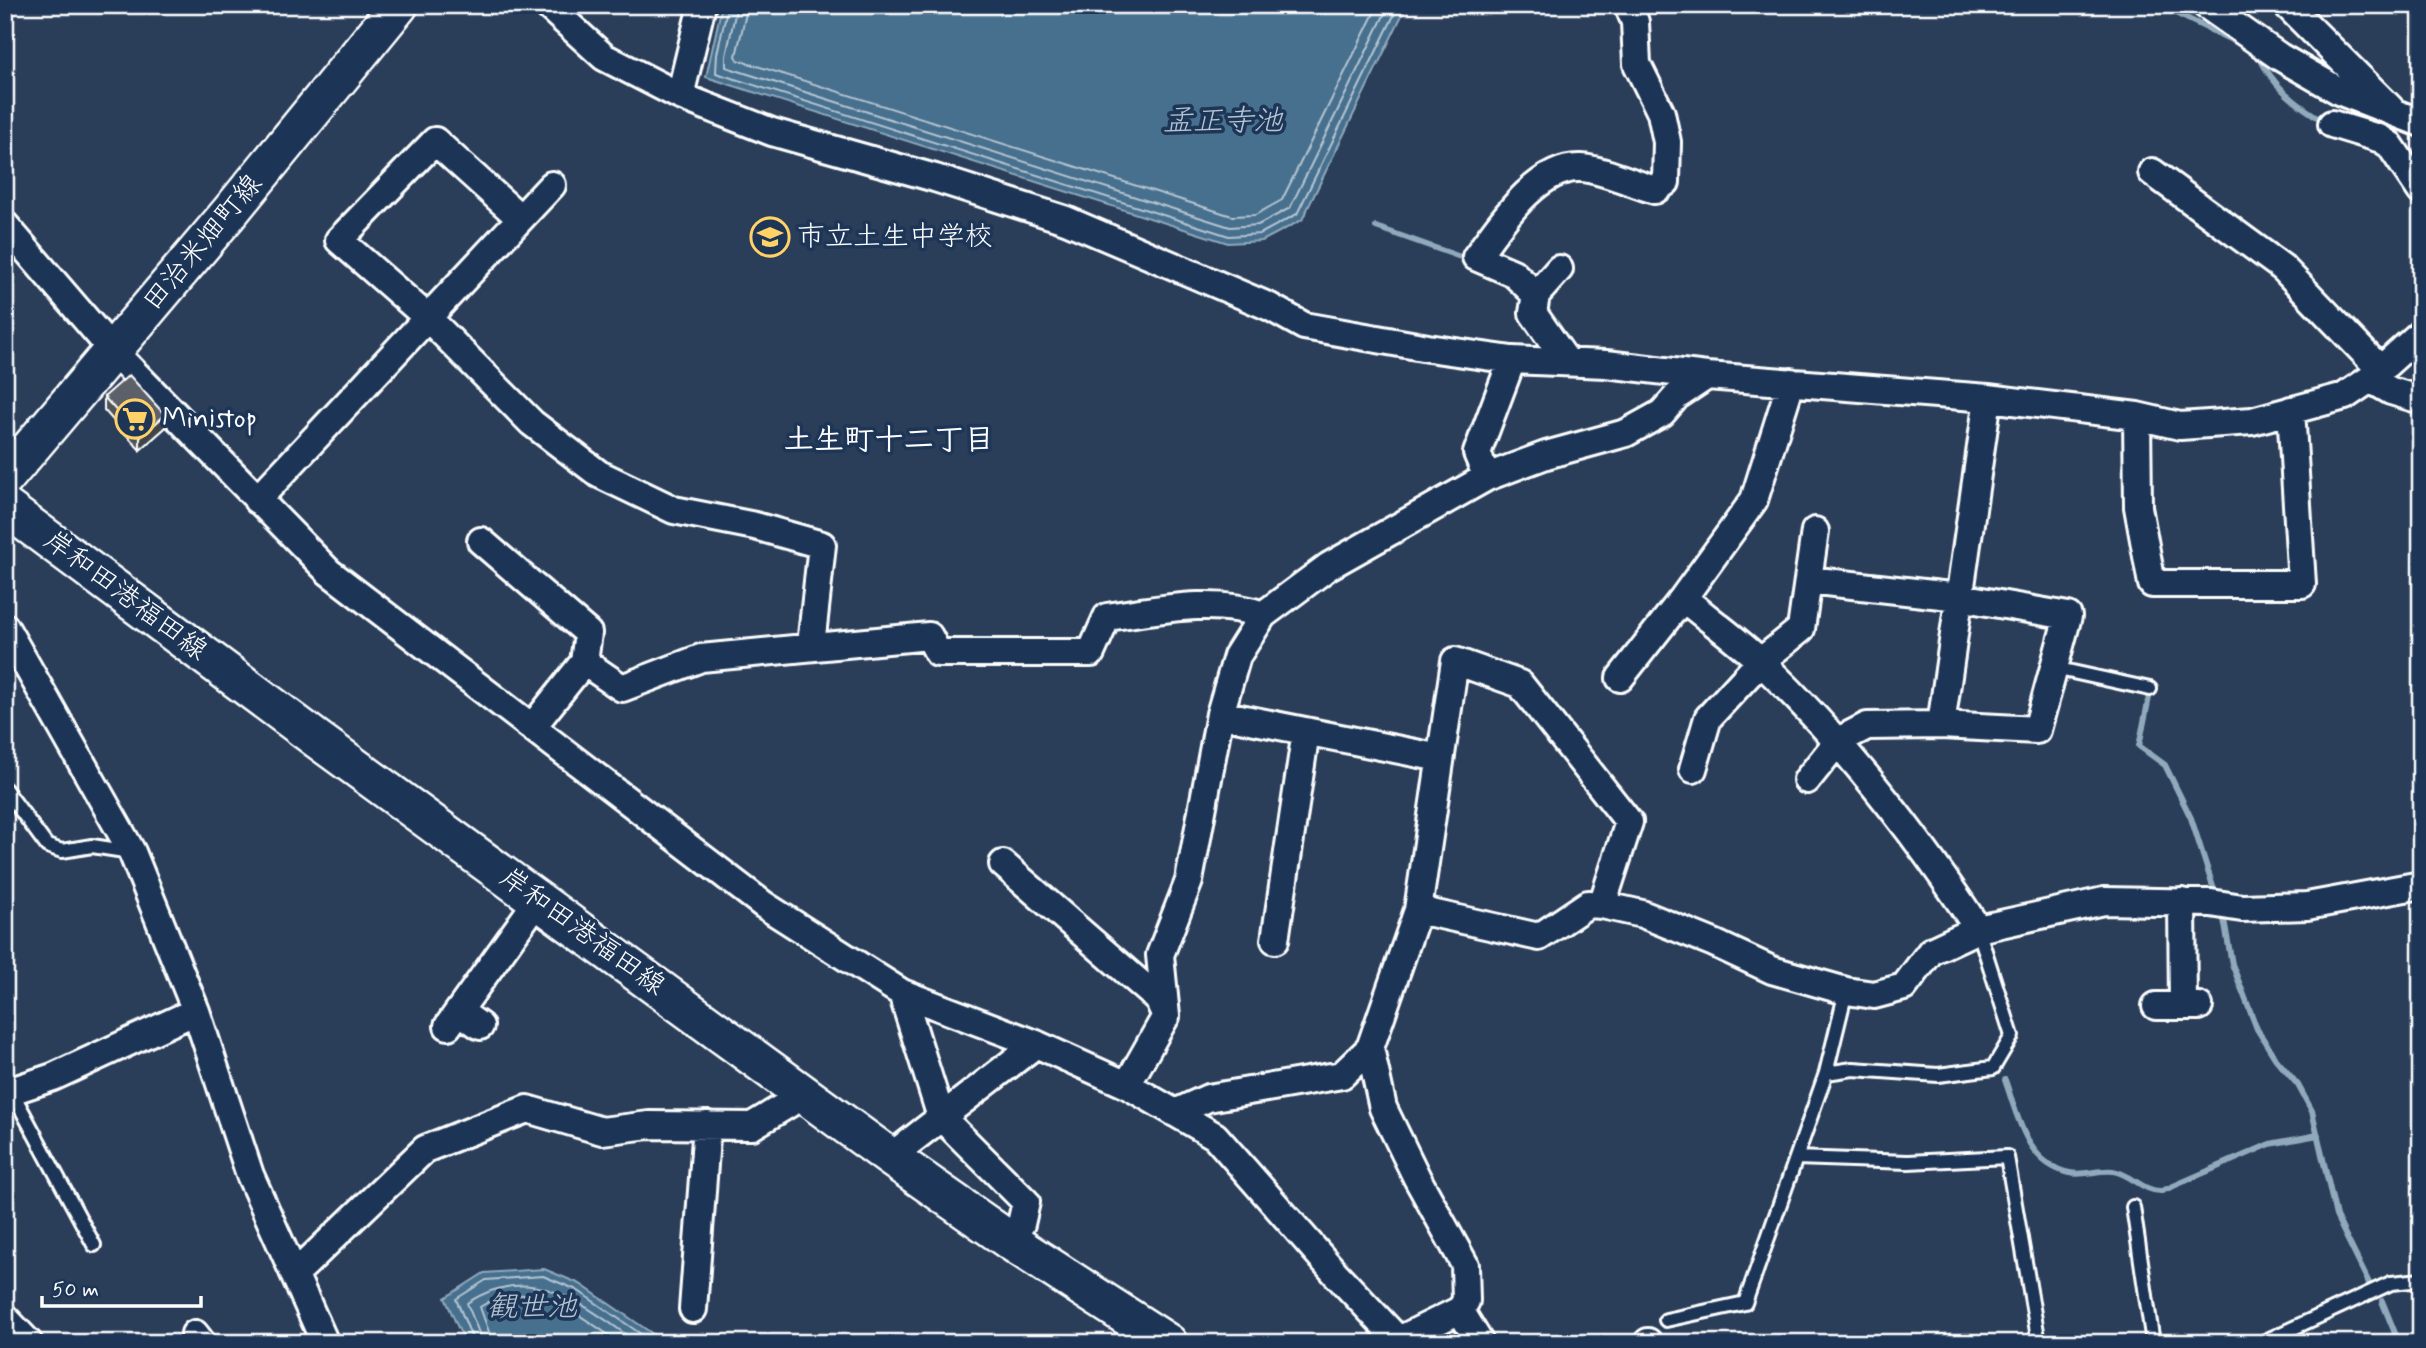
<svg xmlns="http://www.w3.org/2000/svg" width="2426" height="1348" viewBox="0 0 2426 1348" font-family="Mynerve,'Klee One',sans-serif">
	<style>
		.water { fill: #466f8e; stroke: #90a9bb; stroke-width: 2 }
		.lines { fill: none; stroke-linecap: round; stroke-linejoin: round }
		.shore { stroke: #b5c5d2; stroke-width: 2 }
		.stream { stroke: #90a9bb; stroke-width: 6 }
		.lane-casing { stroke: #fff; stroke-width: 18 }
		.street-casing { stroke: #fff; stroke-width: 32 }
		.secondary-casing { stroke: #fff; stroke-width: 42 }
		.lane { stroke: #1d3557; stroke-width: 12 }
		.street { stroke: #1d3557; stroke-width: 26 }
		.secondary { stroke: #1d3557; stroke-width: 37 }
		.wall { fill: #4f5359; stroke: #fff; stroke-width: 2 }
		.shaded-wall { fill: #404448; stroke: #fff; stroke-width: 2 }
		.building { fill: #5c6167; stroke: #fff; stroke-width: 2 }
		.labels { text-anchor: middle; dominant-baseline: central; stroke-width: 7; stroke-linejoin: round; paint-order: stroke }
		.poi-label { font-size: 28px; fill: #fff; stroke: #1d3557; text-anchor: start }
		.street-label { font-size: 28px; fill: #fff; stroke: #1d3557 }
		.water-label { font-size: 30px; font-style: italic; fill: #b5c5d2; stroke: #1d3557 }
		.neighbourhood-label { font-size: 30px; font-weight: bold; fill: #fff; stroke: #1d3557 }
	</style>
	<rect width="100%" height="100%" fill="#2a3e5a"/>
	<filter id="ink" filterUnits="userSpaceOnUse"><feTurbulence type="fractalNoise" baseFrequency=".0143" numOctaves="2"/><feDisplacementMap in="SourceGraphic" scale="14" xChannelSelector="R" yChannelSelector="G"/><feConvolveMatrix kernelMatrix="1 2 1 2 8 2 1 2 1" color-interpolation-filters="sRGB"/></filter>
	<g filter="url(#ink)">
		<path class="water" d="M722 5H1407L1302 220 1262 241 1228 243 706 77Z
			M544 1269 580 1284 666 1343H469L459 1330 445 1298 484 1273Z"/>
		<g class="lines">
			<path class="shore" d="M728 5 717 54 716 73 1229 236 1260 234 1297 214 1399 5
				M737 5 726 56V67L1230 227 1258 225 1290 208 1389 5
				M748 5 736 56 738 60 1232 216 1255 215 1282 200 1378 5
				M474 1343 456 1299 486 1280 543 1276 577 1290 654 1343
				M483 1343 467 1303C533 1260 584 1305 638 1343
				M493 1343 480 1307C530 1274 579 1315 620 1343"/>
			<path class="stream" d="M2159 5 2242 45
				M2258 53C2270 85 2298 106 2327 123
				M1376 227 1469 260
				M2152 683 2139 746 2165 765 2191 818 2215 893
				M2223 914 2232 964 2257 1029 2275 1058 2298 1085 2312 1111 2336 1216 2369 1283
				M2005 1080C2018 1116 2026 1164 2070 1173 2084 1176 2099 1169 2113 1171 2132 1174 2143 1192 2162 1191L2270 1144 2318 1135
				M2382 1301 2399 1343"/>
			<g class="lane-casing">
				<path id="lane" d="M2054 668 2150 689
					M5 789 47 846 62 851 92 846 131 852
					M1826 1073 1853 1069 1938 1075 1993 1068 2012 1036 1978 929
					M11 1090 94 1245
					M1796 1158 1908 1162 2007 1157 2039 1343
					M2133 1207 2153 1343
					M1666 1320 1745 1303 1826 1073 1846 991
					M2261 1343 2391 1283 2421 1280"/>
			</g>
			<g class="street-casing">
				<path id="street" d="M547 5 604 57 680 96 772 132 935 178 1066 220 1270 307 1304 326 1428 348 1512 360 1606 364 1707 376 1988 398 2137 416 2180 426 2252 421 2345 396 2370 379 2421 333
					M2206 5 2280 57 2341 92 2421 123
					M2287 5 2390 108
					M680 96 702 5
					M2332 124 2381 139 2390 145 2421 191
					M2152 172 2283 268 2380 369
					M519 217 435 141 339 240 428 318 532 423 599 474 674 510 755 526 822 545 811 645
					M5 225 113 351 329 572 764 905 902 993 1036 1044 1127 1085 1215 1136 1337 1275 1401 1343
					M1559 269 1536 295 1533 313 1567 362
					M1536 295 1513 273 1476 257C1499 226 1536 166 1581 168 1601 169 1634 184 1655 190L1666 182 1667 142 1661 113 1637 64 1635 22 1628 5
					M2370 379 2391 391 2421 400
					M2137 416 2138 507 2152 584H2302L2291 410
					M1487 477 1477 453 1512 360
					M257 500 552 185
					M481 541 588 633 584 662
					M1808 580 1959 597 2068 616 2037 730 1941 725
					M1683 598C1709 620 1738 640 1762 663 1844 742 1916 834 1978 929
					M5 627 132 852 196 1011 250 1175 325 1343
					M1620 678 1683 598 1754 500 1791 382
					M1220 714 1440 758
					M533 726 584 662 622 688 701 658 929 636 938 653H1091L1107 617C1158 610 1214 597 1263 615
					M1693 769 1708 718 1760 662 1801 629 1815 531
					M1807 780 1838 741 1867 726 1941 725 1988 398
					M1003 864 1158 999 1166 1016 1127 1085
					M2182 902 2183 1006
					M1418 910 1455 661 1520 684 1629 822 1602 905
					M1275 940 1306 731
					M902 993 941 1117 1026 1202 1021 1224 1010 1241
					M2156 1006H2199
					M459 1011 480 1026
					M1166 1016 1160 955 1189 881 1220 714 1237 656 1263 615 1329 566 1487 477 1546 455 1626 433 1662 413 1677 396 1707 376
					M448 1026 538 900
					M1370 1048 1383 1108 1417 1178 1465 1265 1466 1301 1460 1310 1399 1340
					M5 1093 53 1077 196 1011
					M1175 1113 1208 1098 1342 1075 1370 1048 1418 910 1539 937 1588 904 1602 905 1642 914 1714 943 1772 970 1846 991 1874 995 1904 987 1931 951 1978 929 2104 901 2211 903 2242 908 2307 906 2421 885
					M890 1157 1036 1044
					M295 1274 425 1149 527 1109 602 1131 649 1125 752 1126 805 1094
					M693 1309 707 1125
					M1460 1310 1480 1343
					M5 1318 29 1343
					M195 1334 202 1343
					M1648 1342V1343"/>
			</g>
			<g class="secondary-casing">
				<path id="secondary" d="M5 478 230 212 399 5
					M5 507 318 740 890 1157 1010 1241 1168 1343"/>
			</g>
			<use href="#lane" class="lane"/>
			<use href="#street" class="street"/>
			<use href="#secondary" class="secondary"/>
		</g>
		<path class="wall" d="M104 397 165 428 140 450 104 410Z"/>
		<path class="shaded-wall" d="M165 415V428L140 450V437Z"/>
		<path class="building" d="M129 375 165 415 140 437 104 397Z"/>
	</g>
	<defs>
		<g id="school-ring" transform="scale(2.0125)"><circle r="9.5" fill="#1d3557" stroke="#ffd166" stroke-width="1.5"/><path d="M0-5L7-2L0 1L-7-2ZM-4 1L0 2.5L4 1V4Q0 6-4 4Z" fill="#ffd166"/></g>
		<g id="supermarket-ring" transform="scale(2.0125)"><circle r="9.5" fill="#1d3557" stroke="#ffd166" stroke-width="1.5"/><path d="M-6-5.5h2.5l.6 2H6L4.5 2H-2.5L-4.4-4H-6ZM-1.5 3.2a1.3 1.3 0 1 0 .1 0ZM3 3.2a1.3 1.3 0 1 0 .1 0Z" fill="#ffd166"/></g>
	</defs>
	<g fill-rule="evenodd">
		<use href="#school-ring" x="770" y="237"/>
		<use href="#supermarket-ring" x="135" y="419"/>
	</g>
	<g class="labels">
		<g class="poi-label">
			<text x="797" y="237">市立土生中学校</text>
			<text x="162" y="419">Ministop</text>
		</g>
		<g class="street-label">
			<text transform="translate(203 243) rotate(-50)">田治米畑町線</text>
			<text transform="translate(125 596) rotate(37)">岸和田港福田線</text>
			<text transform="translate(582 932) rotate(36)">岸和田港福田線</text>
		</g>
		<g class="water-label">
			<text x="1223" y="121">孟正寺池</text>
			<text x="532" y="1307">観世池</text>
		</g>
		<g class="neighbourhood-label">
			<text x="889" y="440">土生町十二丁目</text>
		</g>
	</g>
	<rect width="2426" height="1348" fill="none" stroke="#1d3557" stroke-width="28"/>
	<rect x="14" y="14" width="2398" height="1320" fill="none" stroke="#fff" stroke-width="2.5" filter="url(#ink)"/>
	<path d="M42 1296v10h159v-10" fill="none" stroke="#ffffff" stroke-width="3.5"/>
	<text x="52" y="1296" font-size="21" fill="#ffffff" stroke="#1d3557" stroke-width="5" paint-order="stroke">50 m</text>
</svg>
